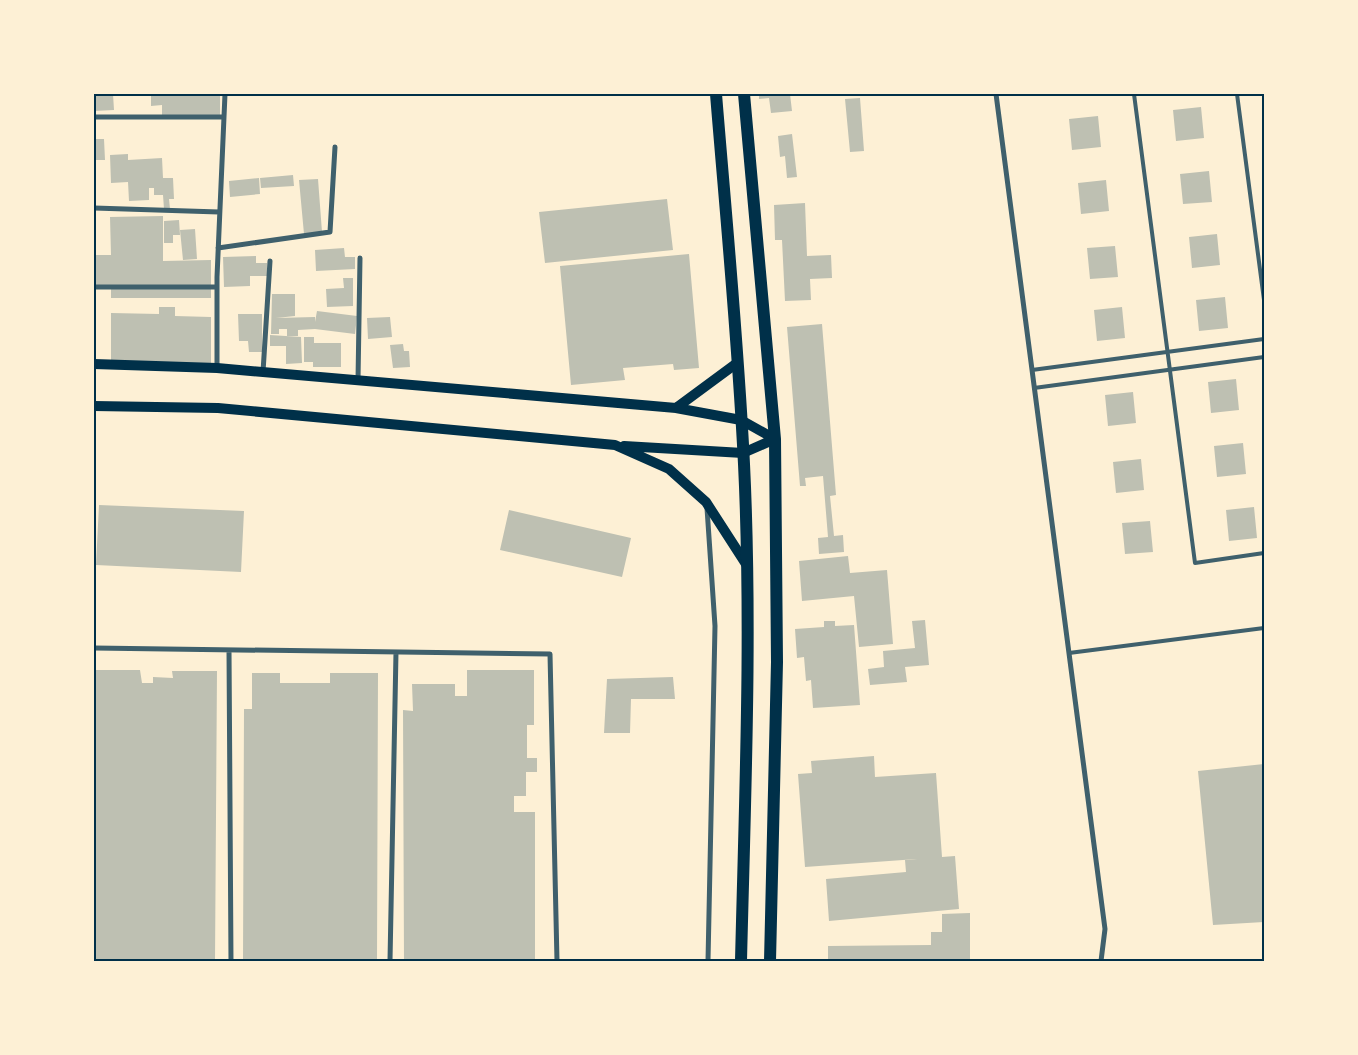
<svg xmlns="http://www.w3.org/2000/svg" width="1358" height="1055" viewBox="0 0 1358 1055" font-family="Inter,sans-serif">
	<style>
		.building { fill: #bec0b2 }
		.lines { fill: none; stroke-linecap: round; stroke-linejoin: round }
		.service { stroke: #3f606c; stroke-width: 4 }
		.minor { stroke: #3f606c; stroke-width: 5 }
		.secondary { stroke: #003049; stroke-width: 10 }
		.trunk { stroke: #003049; stroke-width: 12 }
		.neatline { fill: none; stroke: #003049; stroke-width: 2 }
	</style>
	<rect width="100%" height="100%" fill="#fdf0d5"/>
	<path class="building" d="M94 94H113L114 110 94 111Z
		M151 94H220V115H162V105L151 106Z
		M759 94H790L792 111 771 113 769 98 759 99Z
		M860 98 864 151 850 152 845 99Z
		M1201 107 1204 138 1176 141 1173 110Z
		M1098 116 1101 147 1072 150 1069 119Z
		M792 134 797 177 787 178 785 156 780 157 778 136Z
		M94 139H104L105 160H94Z
		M128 154V160L162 158 163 178H173L174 199H169L170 209H164L163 195H154V188H149V200L129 201 128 182 111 183 110 155Z
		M1209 171 1212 202 1183 204 1180 174Z
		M293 175 294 186 261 188 260 178Z
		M259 178 260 194 230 197 229 181Z
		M318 179 322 232 304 234 299 180Z
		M1106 180 1109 211 1081 214 1078 183Z
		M667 199 673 250 545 263 539 212Z
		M805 203 807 256 831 255 832 278 810 279 811 300 785 301 782 240H775L774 205Z
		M163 216V261L211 260V298H111V285H94V255H111L110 217Z
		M179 220 180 235H173V243H164V221Z
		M195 229 197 259 183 260 180 230Z
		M1217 234 1220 265 1192 268 1189 237Z
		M1115 246 1118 277 1090 279 1087 248Z
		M344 248 345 257H355V269L316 271 315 250Z
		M689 254 699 368 674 370 673 364 623 368 625 380 571 385 560 266Z
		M256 256V263H267V276H250V286L224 287 223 257Z
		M343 278H353V306L327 307 326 289 344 288Z
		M272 294H295V316L276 318 315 317V322L317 311 357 316 355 334 315 329 298 330V336H287V329H279V334H271Z
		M1225 297 1228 328 1199 331 1196 300Z
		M159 307H175V316L211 317V364L111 362V313L159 314Z
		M1122 307 1125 338 1097 341 1094 310Z
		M238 314H262V352H249L248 341H239Z
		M390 317 392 337 368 339 367 318Z
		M822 324 836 495 830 496 834 536 843 535 844 552 819 554 818 538 828 537 823 476 805 478 806 486H800L787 327Z
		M270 335 301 337 302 363 286 364V346H270Z
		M304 337H314V343H341V367H313V362H304Z
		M403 344 404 351H409L410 367 393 368 390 345Z
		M1236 379 1239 410 1211 413 1208 382Z
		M1133 392 1136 423 1108 426 1105 395Z
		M1243 443 1246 474 1217 477 1214 446Z
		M1141 459 1144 490 1116 493 1113 462Z
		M99 505 244 511 241 572 96 565Z
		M1254 507 1257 538 1229 541 1226 510Z
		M509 510 631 538 622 577 500 550Z
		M1150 521 1153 552 1125 554 1122 523Z
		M848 556 850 573 887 570 893 644 859 647 854 596 802 601 799 561Z
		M925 620 929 665 905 667 907 682 870 685 868 669 884 667 883 651 915 648 912 621Z
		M824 621H835V626L854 625 860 705 813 708 811 680 806 681 804 657 797 658 795 629 824 627Z
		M94 670H140L142 683H153V677L173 678 172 671H217L215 961H94Z
		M467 670H534V725H527V758H537V772H526V796H514V812H535V961H404L403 710 413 711 412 684H455V696H467Z
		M252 673H280V683H330V673H378L377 961H243L244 709H252Z
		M673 677 675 699H631L630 733H604L607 679Z
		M874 756 875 777 936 773 942 857 955 856 959 909 829 921 826 879 906 872 905 860 917 859 805 867 798 774 812 773 811 761Z
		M1264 764V922L1213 925 1198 771Z
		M970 913V961H828V946L931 945V932H942V914Z"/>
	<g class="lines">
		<path class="service" d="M1134 94 1195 563 1264 553
			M1237 94 1264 300
			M1032 370 1264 339
			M1034 388 1264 357
			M1069 653 1264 628"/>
		<path class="minor" d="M996 94 1105 929 1101 961
			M94 117H224
			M94 208 219 212
			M218 248 330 232 335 147
			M94 287H217
			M217 368V277L225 94
			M263 372 270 261
			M358 380 360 258
			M707 508 715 626 708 961
			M94 648 550 654 557 961
			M229 650 231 961
			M390 961 396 652"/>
		<path class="secondary" d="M94 364 217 368 676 408 737 363
			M94 406 218 408 615 445 669 469 706 502 746 564
			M676 408 741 420 775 439
			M624 446 743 453 775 439"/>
		<path class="trunk" d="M716 94C726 217 738 340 744 464 752 630 745 795 741 961
			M744 94 775 439 777 662 770 961"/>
	</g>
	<rect width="1358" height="1055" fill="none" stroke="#fdf0d5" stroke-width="190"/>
	<rect x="95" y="95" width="1168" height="865" class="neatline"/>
</svg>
